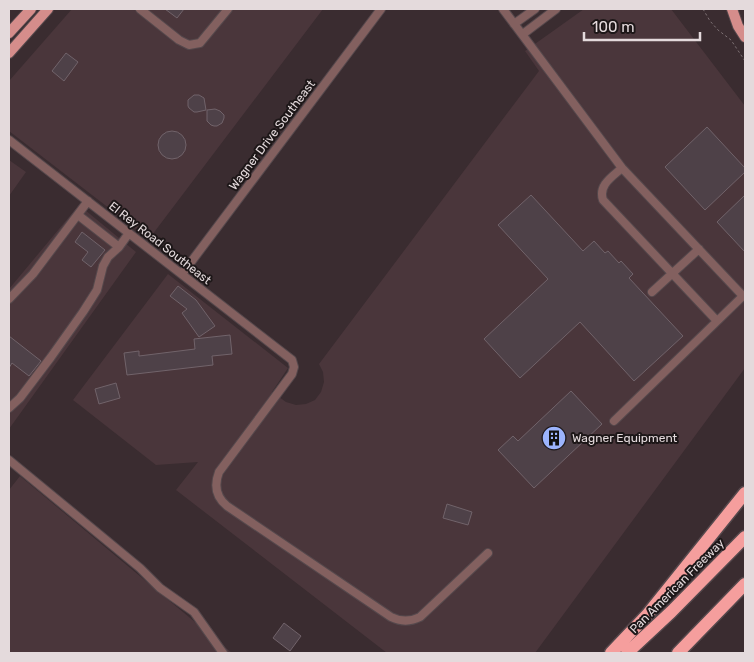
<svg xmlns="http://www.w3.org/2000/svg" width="754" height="662" viewBox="0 0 754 662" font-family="Rubik,sans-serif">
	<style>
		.built { fill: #4a363b }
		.building { fill: #4e4148; stroke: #71636a }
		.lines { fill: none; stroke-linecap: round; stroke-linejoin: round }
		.minor-casing { stroke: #55484c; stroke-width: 10 }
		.major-casing { stroke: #55484c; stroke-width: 12 }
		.highway-casing { stroke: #55484c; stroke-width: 15 }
		.path { stroke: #7e7275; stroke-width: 1; stroke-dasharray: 2.5 2.5; stroke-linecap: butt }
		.minor { stroke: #83605f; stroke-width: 8 }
		.major { stroke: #d58d8b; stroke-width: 10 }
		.highway { stroke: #f59e9d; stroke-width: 12 }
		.labels { text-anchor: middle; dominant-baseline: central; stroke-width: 4; stroke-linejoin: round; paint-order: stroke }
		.street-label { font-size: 12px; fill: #e4dadc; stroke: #1d1718 }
		.poi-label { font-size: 12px; fill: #e4dadc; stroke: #1d1718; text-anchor: start }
	</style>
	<rect width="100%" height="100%" fill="#3a2c30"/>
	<path class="built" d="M72 9H323L149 239 9 131V81Z
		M584 9H671L745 106V368L535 653H387L176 490 198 462 156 465 73 400 168 274 288 368 272 392 286 402 296 405 306 404 315 400 321 392 324 382 323 372 319 364 539 71 525 51Z
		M9 160 26 172 9 196Z
		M79 205 136 252 9 429V289Z
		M20 476 232 653H9V490Z"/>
	<path class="building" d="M165 9H184L177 18Z
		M66 53 78 62 64 81 52 71Z
		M194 95H199L204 98 206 110 197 112H194L189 108 188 106V100Z
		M215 109 220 111 224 115V118L222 123 217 126H214L211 125 207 121V110Z
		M707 127 745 168V172L705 210 665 167Z
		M158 145a14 14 0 1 1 28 0a14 14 0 1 1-28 0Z
		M531 195 583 251 594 241 605 253 608 251 619 263 621 261 633 274 629 278 683 336 634 381 580 322 520 378 484 339 548 279 498 225Z
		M745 195V252L717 222Z
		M82 232 105 250 91 267 82 260 88 252 75 242Z
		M178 286 196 300 215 326 199 337 182 313 187 309 170 296Z
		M230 335 232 354 212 356 213 365 127 375 124 353 139 351V356L195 349 194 339Z
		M9 336 41 361 29 376 12 363 9 368Z
		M116 383 120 398 99 404 95 389Z
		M571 391 602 424 534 488 498 450 513 436 518 441Z
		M447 504 472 512 468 525 443 518Z
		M284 623 301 636 290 651 273 638Z"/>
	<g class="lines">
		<g class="minor-casing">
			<path id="minor" d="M140 9 179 40 189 45 200 43 228 9
				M503 9 622 168 743 296 614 421
				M514 24 535 9
				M523 34 556 9
				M9 140 292 360 294 367 292 374 219 472C214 485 216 497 227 506L391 617C401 622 410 622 420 617L488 553
				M622 168C612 177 598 185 603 200L717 321
				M78 215 119 247 129 233
				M182 274 381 9
				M652 292 699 249
				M9 299 33 274 88 201
				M9 408 20 398 51 357 83 312 97 290 103 266 108 257 119 247
				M9 460 140 568 160 588 194 612 223 653"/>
		</g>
		<g class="major-casing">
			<path id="major" d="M732 9 738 26 745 37
				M9 33 31 9
				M9 53 48 9"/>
		</g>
		<g class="highway-casing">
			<path id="highway" d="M611 653 647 615 745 493
				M627 653 671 612 745 537
				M678 653 745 584"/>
		</g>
		<path class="path" d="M703 9 710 21 718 30 731 40 745 61"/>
		<use href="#minor" class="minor"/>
		<use href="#major" class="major"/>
		<use href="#highway" class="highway"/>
	</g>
	<defs>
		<g id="building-disc" transform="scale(1.25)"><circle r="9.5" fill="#9cb4fd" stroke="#1d1718"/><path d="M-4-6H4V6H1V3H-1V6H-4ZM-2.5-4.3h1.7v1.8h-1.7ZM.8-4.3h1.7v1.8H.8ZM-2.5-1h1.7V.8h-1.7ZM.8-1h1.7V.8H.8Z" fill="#111"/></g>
	</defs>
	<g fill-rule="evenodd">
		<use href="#building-disc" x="554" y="438"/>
	</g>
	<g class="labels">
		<g class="street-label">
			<text transform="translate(272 135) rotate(-53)">Wagner Drive Southeast</text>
			<text transform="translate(160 243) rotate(38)">El Rey Road Southeast</text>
			<text transform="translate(677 586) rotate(-45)">Pan American Freeway</text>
		</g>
		<g class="poi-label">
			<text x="572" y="438">Wagner Equipment</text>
		</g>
	</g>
	<rect width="754" height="662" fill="none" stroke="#e4dadc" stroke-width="20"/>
	<path d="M584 32v8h116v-8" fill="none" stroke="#e4dadc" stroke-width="2.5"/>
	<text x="592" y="32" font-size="15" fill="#e4dadc" stroke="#1d1718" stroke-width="4" paint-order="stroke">100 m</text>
</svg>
